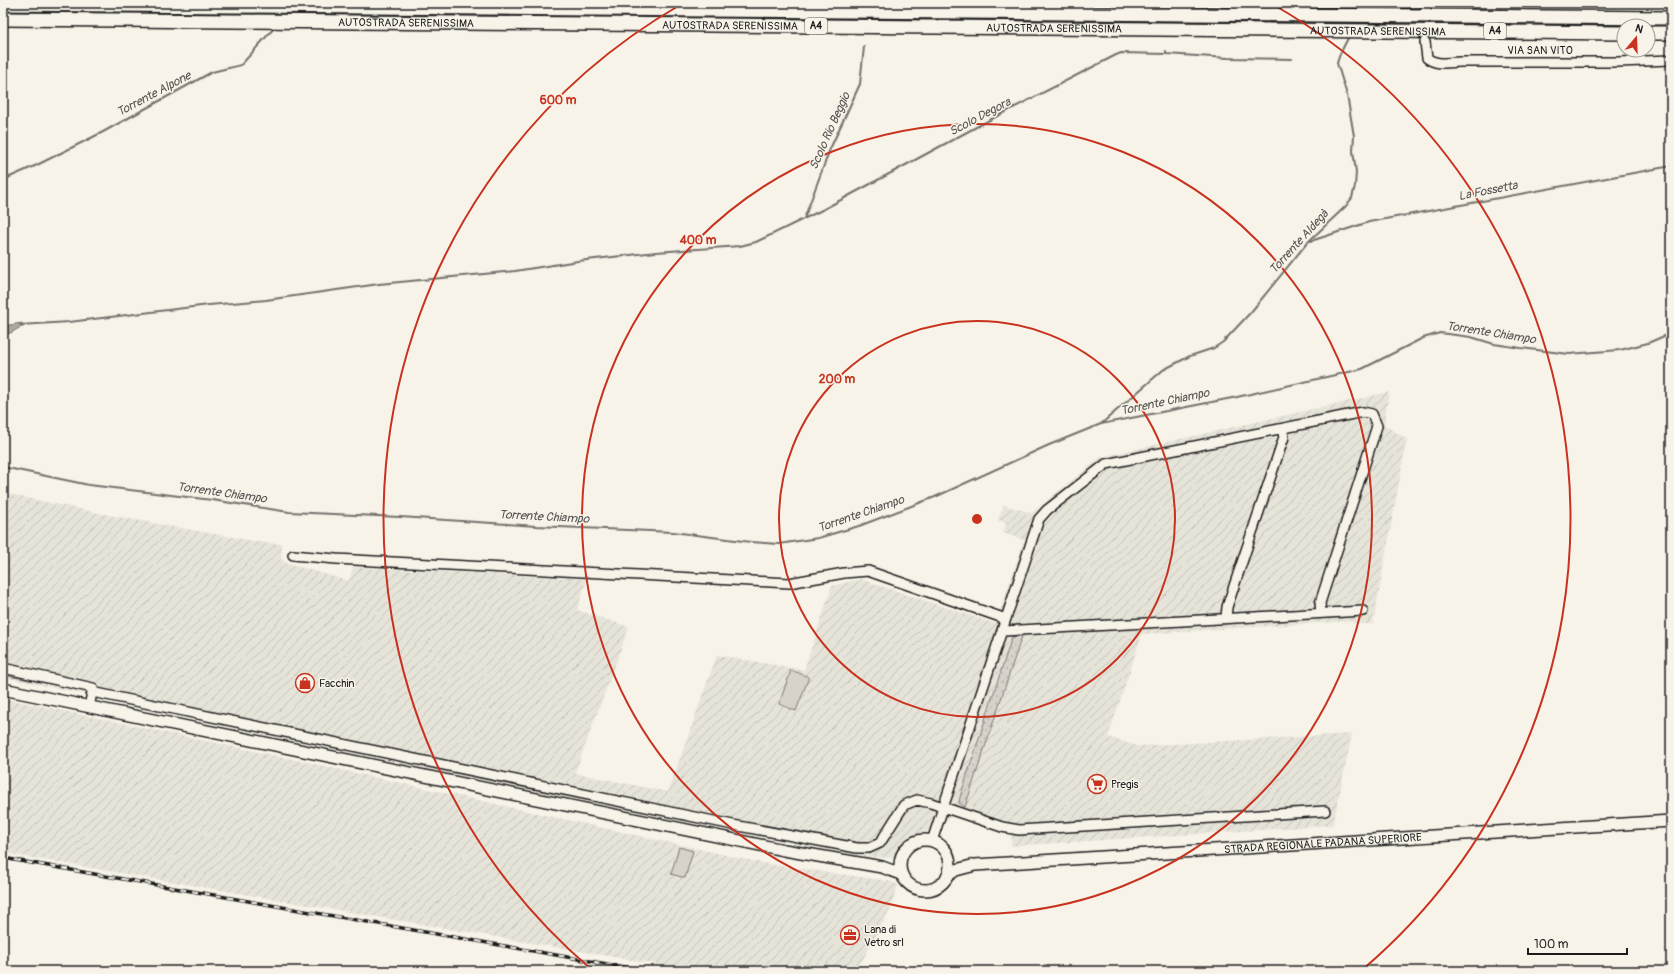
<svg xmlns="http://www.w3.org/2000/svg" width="1674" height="974" viewBox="0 0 1674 974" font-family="Pangolin,sans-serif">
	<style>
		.industrial { fill: url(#industrial-furrows) }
		.grass { fill: url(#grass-dots); stroke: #7a7874 }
		.green { fill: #d7d3cb; stroke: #7a7874 }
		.water { fill: #aca9a2; stroke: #72716c }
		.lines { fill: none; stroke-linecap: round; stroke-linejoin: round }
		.stream { stroke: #72716c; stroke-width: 2 }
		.minor-casing { stroke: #1c1c1c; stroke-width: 12 }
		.major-casing { stroke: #1c1c1c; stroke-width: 14 }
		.highway-casing { stroke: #1c1c1c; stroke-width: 16 }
		.minor { stroke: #f7f3e8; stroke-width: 9 }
		.major { stroke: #f7f3e8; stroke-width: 11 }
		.highway { stroke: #f7f3e8; stroke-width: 13 }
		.rail-casing { stroke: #1c1c1c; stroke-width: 3.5 }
		.rail { stroke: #f7f3e8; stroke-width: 2; stroke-dasharray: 6; stroke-linecap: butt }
		.ring { fill: none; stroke: #c8321e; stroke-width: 2 }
		.labels { text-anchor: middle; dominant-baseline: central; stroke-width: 3; stroke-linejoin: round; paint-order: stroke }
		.shield { fill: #f7f3e8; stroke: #5e5c59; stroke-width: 1 }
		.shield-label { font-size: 10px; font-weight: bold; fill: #1c1c1c }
		.street-label { font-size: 11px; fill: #1c1c1c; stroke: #f7f3e8 }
		.poi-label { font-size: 11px; fill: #1c1c1c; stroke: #f7f3e8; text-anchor: start }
		.water-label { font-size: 12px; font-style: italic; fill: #565452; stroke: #f7f3e8 }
		.centre { fill: #c8321e; stroke: #f7f3e8; stroke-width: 2 }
		.ring-label { font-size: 12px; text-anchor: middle; font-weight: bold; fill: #c8321e; stroke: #f7f3e8; stroke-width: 3; stroke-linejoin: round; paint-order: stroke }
	</style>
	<defs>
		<pattern id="industrial-furrows" width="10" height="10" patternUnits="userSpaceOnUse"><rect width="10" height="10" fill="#e6e3d9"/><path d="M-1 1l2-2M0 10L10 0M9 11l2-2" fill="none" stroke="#c5c2ba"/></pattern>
		<pattern id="grass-dots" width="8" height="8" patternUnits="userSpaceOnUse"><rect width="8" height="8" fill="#d7d3cb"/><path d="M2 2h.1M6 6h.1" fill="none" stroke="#b8b5ae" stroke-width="1.8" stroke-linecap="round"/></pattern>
	</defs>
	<rect width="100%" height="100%" fill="#f7f3e8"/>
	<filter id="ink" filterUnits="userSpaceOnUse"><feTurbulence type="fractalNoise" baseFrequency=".025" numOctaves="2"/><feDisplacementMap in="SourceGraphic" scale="8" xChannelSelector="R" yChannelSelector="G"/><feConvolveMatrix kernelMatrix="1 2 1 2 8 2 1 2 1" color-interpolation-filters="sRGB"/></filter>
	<g filter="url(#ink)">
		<path class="industrial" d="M1389 392 1384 425 1407 439 1373 624H1354L1351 621 1142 634 1108 737 1137 746 1352 734 1333 825 1011 846 1012 834 961 816H955L949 818 944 822 940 834 930 831 910 836 892 858 871 857 802 844 3 677V493L108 515 265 543 282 544 281 559 286 563 349 581 353 567 587 579 577 610 629 627 575 773 668 792 717 655 804 670 832 586 860 579 996 624 1024 540 1003 533 1006 523 998 520 1004 505 1032 513 1101 457Z
			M3 698 315 764 762 863 889 881 898 885 890 910 862 961 852 971H696L3 853Z"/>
		<path class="grass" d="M1022 636 965 807 959 803 960 797 1012 637Z
			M3 668 92 692 3 675Z"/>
		<path class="green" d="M791 670 809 677 796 711 779 704Z
			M679 847 693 851 685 878 671 874Z"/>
		<path class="water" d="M22 323 23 326 3 337V326Z"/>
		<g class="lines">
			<path class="stream" d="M1365 10 1370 3
				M1166 54 1228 58 1292 59
				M3 180 37 165 103 132 212 72 241 65 275 27
				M804 219 830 149 860 84 864 47
				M1311 241 1369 222 1671 166
				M20 325 69 322 209 305 266 300 379 284 515 271 578 261 656 252 740 246 756 242 824 209 980 125 1116 55 1121 53 1166 54V51
				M1101 424 1163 370 1190 356 1214 348 1223 342 1251 312 1307 243 1346 206 1352 198 1355 186 1356 172 1353 151 1354 136 1347 95 1337 63 1340 54 1349 36
				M3 467 89 485 212 500 289 512 400 517 536 526 673 532 751 542 779 544 818 538 859 526 935 497 1049 445 1101 424 1237 397 1362 369 1423 338 1440 333 1471 337 1494 344 1521 348 1569 354 1620 350 1648 343 1671 333"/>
			<g class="minor-casing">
				<path id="minor" d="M1426 3V9
					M1425 42 1427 58C1436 65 1448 63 1459 62H1618L1671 60
					M293 555 336 559 789 583 844 573 868 571 1006 619
					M1226 618 1227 607 1284 437 1282 429
					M1003 631 1363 611
					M3 668 93 688 89 707
					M92 692 733 825 857 848H869L880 843 904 805 917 800 931 803 1002 827 1019 830 1325 811
					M932 841 1039 519 1047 510 1106 464 1363 412 1372 414 1377 426 1320 603 1321 613"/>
			</g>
			<g class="major-casing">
				<g id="major">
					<path d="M3 689 784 850 882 867 901 874"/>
					<circle cx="925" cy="865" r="25"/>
					<path id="s1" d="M947 876 956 870 975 865 1671 821"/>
				</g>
			</g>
			<g class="highway-casing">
				<g id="highway">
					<path d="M3 4 1671 18"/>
					<path id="s2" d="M3 19 1624 33"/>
					<path d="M1648 33H1671"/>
				</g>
			</g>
			<use href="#minor" class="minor"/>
			<use href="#major" class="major"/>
			<use href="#highway" class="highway"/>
			<g class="rail-casing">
				<path id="rail" d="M3 858 647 971"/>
			</g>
			<use href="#rail" class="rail"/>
		</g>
	</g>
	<g class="ring">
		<circle cx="977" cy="519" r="198"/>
		<circle cx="977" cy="519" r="395"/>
		<path d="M592 970A593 593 0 0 1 680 5M1274 5A593 593 0 0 1 1362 970"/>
	</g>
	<defs>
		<g id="shop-ring" transform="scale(1)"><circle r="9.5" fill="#f7f3e8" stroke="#c8321e" stroke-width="1.5"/><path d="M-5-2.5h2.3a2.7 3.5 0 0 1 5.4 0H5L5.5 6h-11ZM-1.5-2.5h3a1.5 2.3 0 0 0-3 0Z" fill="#c8321e"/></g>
		<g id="supermarket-ring" transform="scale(1)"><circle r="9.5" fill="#f7f3e8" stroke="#c8321e" stroke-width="1.5"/><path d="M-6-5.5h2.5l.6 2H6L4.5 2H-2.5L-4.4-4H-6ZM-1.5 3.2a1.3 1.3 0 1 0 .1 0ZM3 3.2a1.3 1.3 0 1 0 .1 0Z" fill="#c8321e"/></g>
		<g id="office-ring" transform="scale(1)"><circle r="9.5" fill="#f7f3e8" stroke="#c8321e" stroke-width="1.5"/><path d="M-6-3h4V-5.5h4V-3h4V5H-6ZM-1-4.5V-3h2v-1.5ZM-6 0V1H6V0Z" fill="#c8321e"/></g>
	</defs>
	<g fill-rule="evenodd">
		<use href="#shop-ring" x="305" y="683"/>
		<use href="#supermarket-ring" x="1097" y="784"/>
		<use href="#office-ring" x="850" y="935"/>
	</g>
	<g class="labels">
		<g class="shield">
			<rect x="805" y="18" width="22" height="16" rx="3"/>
			<rect x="1484" y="23" width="22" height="16" rx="3"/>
		</g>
		<g class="shield-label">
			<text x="816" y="26">A4</text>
			<text x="1495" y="31">A4</text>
		</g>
		<g class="street-label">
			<text stroke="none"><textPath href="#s2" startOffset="403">AUTOSTRADA SERENISSIMA</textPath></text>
			<text stroke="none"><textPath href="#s2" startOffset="727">AUTOSTRADA SERENISSIMA</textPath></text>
			<text stroke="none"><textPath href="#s2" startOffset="1051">AUTOSTRADA SERENISSIMA</textPath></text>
			<text stroke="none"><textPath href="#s2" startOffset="1375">AUTOSTRADA SERENISSIMA</textPath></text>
			<text x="1540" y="50">VIA SAN VITO</text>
			<text stroke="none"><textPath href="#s1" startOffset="379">STRADA REGIONALE PADANA SUPERIORE</textPath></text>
		</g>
		<g class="poi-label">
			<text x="319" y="683">Facchin</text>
			<text x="1111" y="784">Pregis</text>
			<text x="864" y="929">Lana di<tspan x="864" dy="13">Vetro srl</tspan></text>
		</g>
		<g class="water-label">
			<text transform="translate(154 94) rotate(-28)">Torrente Alpone</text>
			<text transform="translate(980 117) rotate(-28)">Scolo Degora</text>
			<text transform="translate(830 131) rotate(-66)">Scolo Rio Beggio</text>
			<text transform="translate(1488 191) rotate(-11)">La Fossetta</text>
			<text transform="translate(1299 242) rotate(-48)">Torrente Aldegà</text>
			<text transform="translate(1491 333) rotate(9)">Torrente Chiampo</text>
			<text transform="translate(1165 402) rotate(-12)">Torrente Chiampo</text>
			<text transform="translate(222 493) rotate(8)">Torrente Chiampo</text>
			<text transform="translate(861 514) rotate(-19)">Torrente Chiampo</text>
			<text transform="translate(544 517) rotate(3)">Torrente Chiampo</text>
		</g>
	</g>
	<circle cx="977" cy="519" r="6" class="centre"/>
	<g class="ring-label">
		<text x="558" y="104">600 m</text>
		<text x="698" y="244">400 m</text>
		<text x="837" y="383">200 m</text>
	</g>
	<rect width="1674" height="974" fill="none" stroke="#f7f3e8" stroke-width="16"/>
	<rect x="8" y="8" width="1658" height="958" fill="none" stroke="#1c1c1c" stroke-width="1.5" filter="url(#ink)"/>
	<g transform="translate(1636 38) rotate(19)"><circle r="19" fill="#f7f3e8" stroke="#9f9d96"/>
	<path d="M0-3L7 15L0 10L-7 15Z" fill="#c8321e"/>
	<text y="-6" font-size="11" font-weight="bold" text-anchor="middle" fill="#1c1c1c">N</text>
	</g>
	<path d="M1528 948v6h99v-6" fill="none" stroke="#1c1c1c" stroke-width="2"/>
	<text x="1534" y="948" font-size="12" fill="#1c1c1c" stroke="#f7f3e8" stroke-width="3" paint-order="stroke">100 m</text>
</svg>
